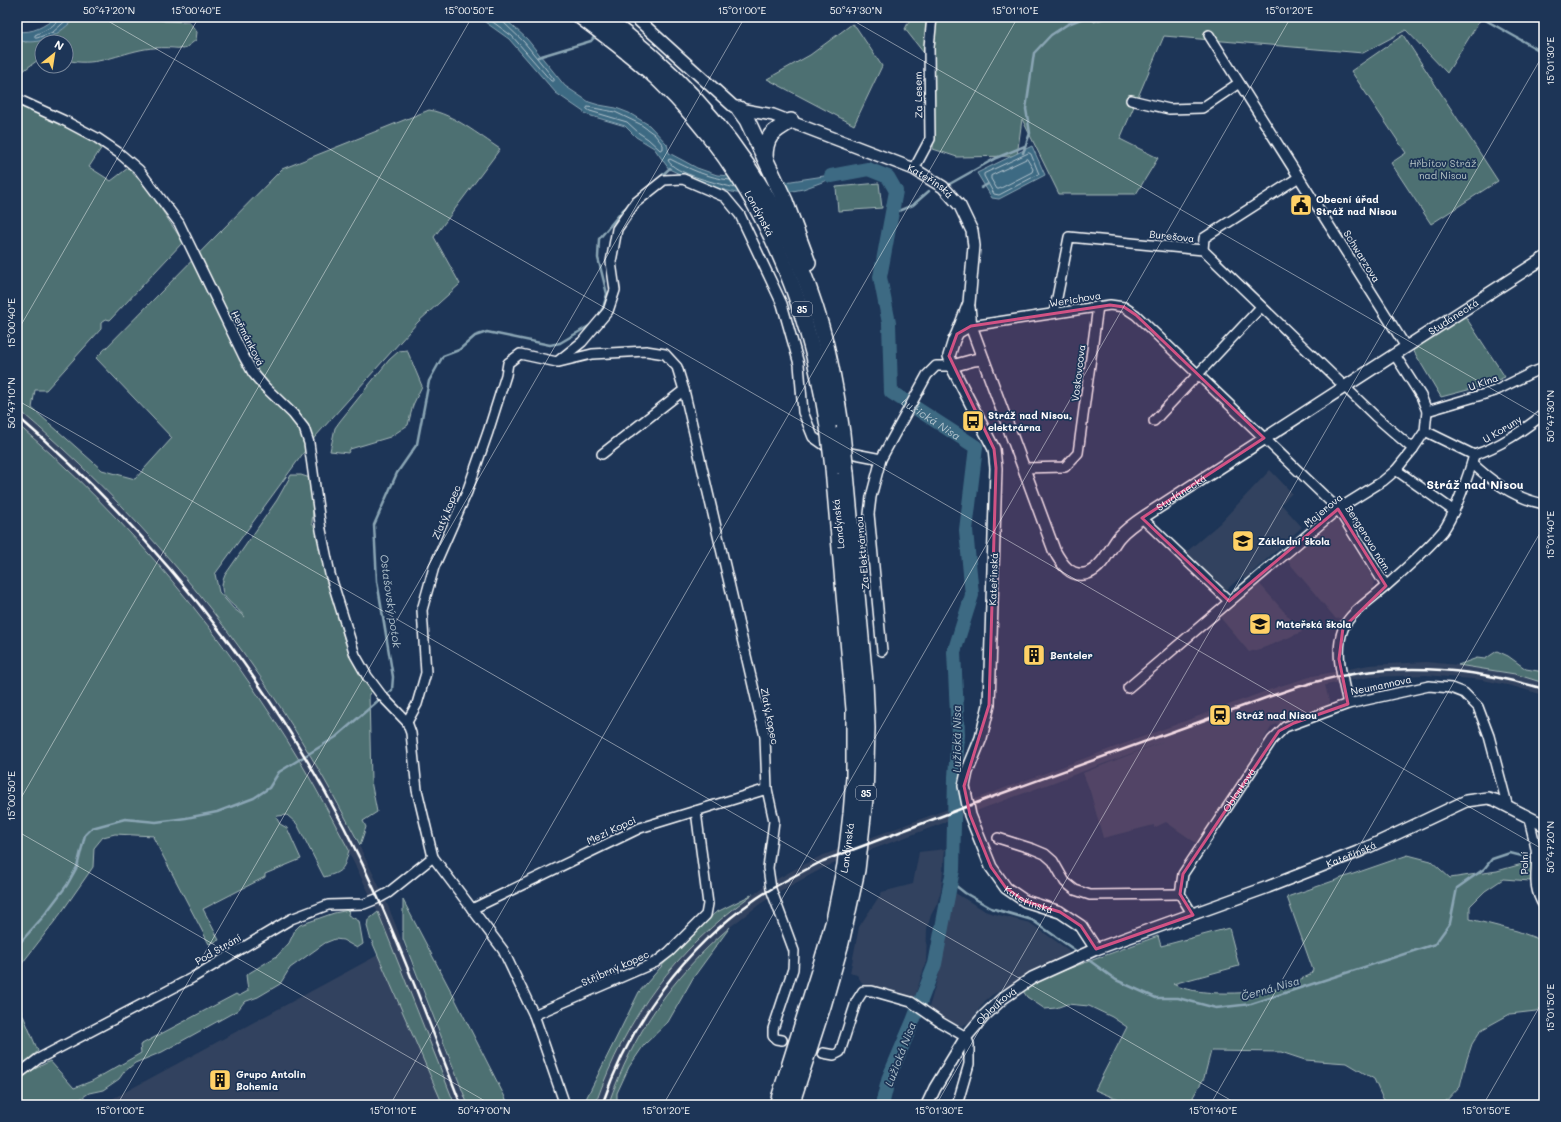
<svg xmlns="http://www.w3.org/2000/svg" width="1561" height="1122" viewBox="0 0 1561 1122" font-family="Mali,sans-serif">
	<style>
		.built { fill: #32425e }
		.green { fill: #4d7072; stroke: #a6b8b8 }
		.water { fill: #3e6a83; stroke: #8ba6b5 }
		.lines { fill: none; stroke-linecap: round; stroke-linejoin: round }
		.shore { stroke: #b2c3cd; stroke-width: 1 }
		.stream { stroke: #8ba6b5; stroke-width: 2.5 }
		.river { stroke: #3e6a83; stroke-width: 14 }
		.minor-tunnel { stroke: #344968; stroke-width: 9; stroke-dasharray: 9 4.5; stroke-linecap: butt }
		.minor-casing { stroke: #fff; stroke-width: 12 }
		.tertiary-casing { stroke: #fff; stroke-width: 14 }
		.trunk-casing { stroke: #fff; stroke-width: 18 }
		.minor { stroke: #1d3557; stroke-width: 9 }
		.tertiary { stroke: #1d3557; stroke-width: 11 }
		.trunk { stroke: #1d3557; stroke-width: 15 }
		.rail { stroke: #fff; stroke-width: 2.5 }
		.trunk-bridge-casing { stroke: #fff; stroke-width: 18; stroke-linecap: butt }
		.trunk-bridge { stroke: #1d3557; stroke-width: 15 }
		.marked { fill: #d15284; fill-opacity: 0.2; stroke: #d15284; stroke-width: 3; stroke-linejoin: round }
		.ticks { fill: none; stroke: #fff; stroke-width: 1; stroke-opacity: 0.45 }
		.labels { text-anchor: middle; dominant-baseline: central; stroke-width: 3.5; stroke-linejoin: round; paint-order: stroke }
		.shield { fill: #1d3557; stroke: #bbc2cd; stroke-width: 1 }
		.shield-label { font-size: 9px; font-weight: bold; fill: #fff }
		.street-label { font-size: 10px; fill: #fff; stroke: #1d3557 }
		.park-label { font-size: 10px; fill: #b8c6c7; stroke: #1d3557 }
		.poi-label { font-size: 10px; font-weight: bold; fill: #fff; stroke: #1d3557; text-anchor: start }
		.water-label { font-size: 11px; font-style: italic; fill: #b2c3cd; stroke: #1d3557 }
		.quarter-label { font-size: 12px; font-weight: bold; fill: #fff; stroke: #1d3557 }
		.neatline { fill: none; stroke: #fff; stroke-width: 1.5 }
		.ticks-label { font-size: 10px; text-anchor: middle; fill: #fff }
	</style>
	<rect width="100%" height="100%" fill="#1d3557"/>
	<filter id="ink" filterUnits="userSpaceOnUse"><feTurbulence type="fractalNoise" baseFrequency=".025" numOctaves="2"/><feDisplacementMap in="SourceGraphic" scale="8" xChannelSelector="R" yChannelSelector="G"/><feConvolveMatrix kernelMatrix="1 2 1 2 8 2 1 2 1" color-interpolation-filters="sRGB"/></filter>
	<g filter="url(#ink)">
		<path class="built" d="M17 408 46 433 102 485 179 569 237 643 281 708 331 789 384 896 468 1105H455L373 901 320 795 271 714 227 650 169 577 93 494 17 424Z
			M1270 470 1292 493 1281 504 1302 527 1245 579 1242 576 1225 591 1184 554 1220 523Z
			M1333 520H1337L1373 578 1374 584V587L1341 618 1336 619 1285 558Z
			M1258 582 1302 632 1263 648 1249 652 1219 616Z
			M1426 662 1458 665 1515 674 1544 683V695L1512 686 1483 680 1426 675 1371 677 1325 685 1330 705 1272 726 1199 845 1166 822 1154 828V825L1103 838 1090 791 1083 773 1165 741 825 867 775 894 760 904 730 927 695 960 660 1001 647 1022 632 1048 616 1083 608 1105H595L605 1079 621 1042 651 994 668 972 702 935 731 910 768 884 797 868 821 856 1280 686 1313 676 1369 665Z
			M945 849 941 890 937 904 931 915 927 929 926 962 914 999 898 992 881 988 864 986 857 975 850 973 859 927 882 892 913 884 919 852Z
			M955 893 987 912 1030 923 1067 949 1069 953 992 995 985 1001 970 1022 961 1026 950 1023 928 1011 939 973 945 931Z
			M378 955 443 1105H101Z"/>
		<path class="green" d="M76 17H149L165 21 189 22 197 32 196 40 184 49C170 47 153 47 140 50 113 56 94 67 66 60V42H42V57L23 71 17 68V40L26 42Z
			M911 17H1093L1094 22 1110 17H1482L1447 73 1406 30 1363 53 1164 36 1120 139 1158 158 1136 194H1059L1022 119 1017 156 957 157 933 149 934 66 905 29Z
			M852 24 856 27 882 66 854 125 767 79 810 55Z
			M1403 35 1498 181 1431 224 1391 163 1406 153 1351 71Z
			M17 104 57 121 102 147 89 167 111 181 128 168 150 192 183 242 110 320 106 319 101 323V329L46 390H35L32 408 102 470 135 479 172 438 96 358 282 169 429 110C453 114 479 135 500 149L434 237 460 284 418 322 315 437 215 574 219 592 233 608 245 617C232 601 215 598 225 575L277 500 291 475H301L310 478 313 507 312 524 316 529 345 642 355 664 372 691 369 694 371 781 377 812 363 821 366 827 360 845C343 813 326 781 307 750 230 620 132 506 17 408Z
			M879 183 882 208 838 211 836 187Z
			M1465 316 1505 377 1483 386 1441 397 1413 350Z
			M407 350 422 386 413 405 408 425 390 437 350 449 348 453 330 451 335 428 340 421 389 360 399 351Z
			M17 424C130 520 225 636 301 763 318 791 333 821 349 850 344 869 343 872 324 877L297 824 287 815 278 816 276 817 280 824 287 828 301 859 265 874V877L203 909 219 940 209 944 153 837 154 836 115 834 103 837 94 848 93 867 61 913 17 970Z
			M1497 651 1508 656 1526 669 1544 672V683L1515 674 1458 665 1477 658 1485 659Z
			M1408 855 1431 861 1450 878 1497 871 1544 858V882L1503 879 1485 891 1470 906V919L1517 931 1544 941V1006L1536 1011 1510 1014 1481 1030 1472 1044 1466 1062 1460 1086 1445 1102 1438 1105H1388L1382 1097 1374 1079 1347 1063 1305 1060 1281 1052 1211 1051 1204 1078 1193 1097 1197 1105H1147L1112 1097 1095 1090 1127 1027 1112 1017 1089 1006 1067 1004 1056 1008 1045 1009 1027 997 1023 991 1035 981 1158 936 1161 946 1229 928 1239 966 1173 984C1194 996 1247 994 1270 990 1284 988 1298 980 1310 975L1313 970 1287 897Z
			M753 894C674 952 628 1013 595 1105H583L639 992 682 943 715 913Z
			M403 900 454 997 509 1105H468L403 939Z
			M349 910 348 915 359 921 363 944 357 948 343 940 335 939 325 943 290 968 280 984 258 997 244 1002 238 1010 162 1052 135 1063 124 1072 119 1079 103 1090 89 1093 71 1105H17V1080L27 1073 50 1061 74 1088 92 1081 141 1053 140 1045 236 994 239 996 248 991 246 975 277 956 289 943 295 930 300 925 334 913Z
			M378 912 455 1105H443L370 937 367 926 368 920Z
			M730 927 693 978 668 1022 644 1045 629 1067 617 1093V1105H608C634 1032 671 978 730 927Z
			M17 1001 38 1051 17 1070Z"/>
		<path class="water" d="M57 17H76C60 34 41 47 17 40V31C33 34 44 26 57 17Z
			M478 17H503L527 39 565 86 589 102 599 105 616 108 629 113 649 125 667 144 669 153 697 168 717 175 731 176 752 182H785L850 172 803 189 777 194 736 193 713 187 684 176 669 169 654 148 636 137 625 126 588 115 556 93 509 39Z
			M1032 146 1045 175 999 199 992 198 977 173Z"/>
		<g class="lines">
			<path class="shore" d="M59 17C57 26 43 31 35 35V38H37L53 32 70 17
				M486 17 512 36 551 81H554V79L524 42 502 21 501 17
				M588 107 615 112 640 124 654 134 663 145V149L660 150 648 139 639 133 627 122 590 111 587 109Z
				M1029 153 1031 154 1039 174 999 195 994 194 984 176V174Z
				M1027 159 1033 169 1032 172 999 189H997L991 179V176Z
				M730 180C708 178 690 169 670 159L668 160C673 174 721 184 735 188"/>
			<path class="stream" d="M1480 17 1544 53
				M538 57 591 41 596 35
				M1023 153 1030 133 1026 109 1034 53 1051 35 1068 24 1086 17
				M656 181 670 168
				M946 186 996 158 1025 146
				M981 188 988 184
				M891 214 913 205 929 191
				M385 695 392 690 393 677 377 581 374 525 397 473 417 444 429 381 443 356 459 350 475 336 487 332 550 345 560 343 594 323 603 308 607 294 598 258 599 239 623 210 630 204
				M951 882 965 893 991 908 1032 920 1079 953
				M17 946 42 918 67 885 77 867 85 835 92 828 125 819 156 822 186 818 217 812 254 798 269 788 279 772 336 737 380 699
				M1086 958 1116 980 1156 998H1178L1216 1008 1251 1004 1435 944 1450 923 1457 888 1484 869 1492 859 1510 853 1534 859"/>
			<path class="river" id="s1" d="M831 176 868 169 888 177 896 191 880 277 889 323 891 392 976 447 966 530 972 595 954 652 958 734 955 777 953 870 935 964 913 1021 889 1077 882 1105"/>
			<path class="minor-tunnel" d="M782 1040 823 1053"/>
			<g class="minor-casing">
				<g id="minor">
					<path d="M1209 35 1406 347"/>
					<path d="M17 99 65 121 97 138 119 153 139 170 179 223 244 357 253 373 264 386 293 414 304 428 309 443 321 530 330 574 355 655 367 676 382 696 407 722 411 733 417 790 433 857 503 950 534 1015 565 1105"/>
					<path d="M1131 100 1169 109 1202 108 1239 83"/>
					<path d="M914 169 930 139 929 47 932 17"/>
					<path d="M1203 250 1204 238 1299 177"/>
					<path d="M1054 313 1069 237 1203 250 1375 416 1413 449"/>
					<path d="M957 334 971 326 1110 305 1124 307 1136 315 1338 509 1386 586"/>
					<path d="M559 362 592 354 646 351 665 354 677 367 684 390"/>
					<path d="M1427 411 1495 391 1531 373 1544 368"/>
					<path d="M1154 421 1261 307"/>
					<path d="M1425 431 1474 455C1501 446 1522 431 1544 414"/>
					<path d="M602 454 684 390 765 737 767 789 774 821 768 868 771 889 794 951 793 969 773 1029V1036L776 1039 782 1040"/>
					<path d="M1472 463C1492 482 1517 499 1544 504"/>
					<path d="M1023 468 1065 467 1078 453 1098 306"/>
					<path d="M1396 470 1454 511"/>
					<path d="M1142 518 1229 601"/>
					<path d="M882 651 869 514 871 497 881 459 927 375 936 366H952"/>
					<path d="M1128 688 1338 509 1383 481 1396 470 1413 449 1425 431 1427 411 1421 396 1395 355"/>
					<path d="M1348 704C1343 680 1334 653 1343 629 1349 613 1373 598 1386 586 1405 569 1426 551 1443 531 1454 516 1469 474 1474 455"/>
					<path d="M407 722 417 704 426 673 422 610 434 567 467 492 488 432 506 375 508 363 520 354 557 362 582 342 608 311 615 290 611 262 617 229 635 203 664 180 683 179 725 197 740 215 782 304 799 364 803 412 813 437 830 449 881 459"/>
					<path d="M1529 818C1531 829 1534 838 1536 849 1539 870 1530 884 1544 906"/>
					<path d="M998 838 1033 849 1045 854 1053 861 1065 882 1075 890 1090 895 1180 894"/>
					<path d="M472 909 640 828 767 789"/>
					<path id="s2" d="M1193 915 1180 894 1183 874 1272 740 1285 727 1348 704 1429 686 1451 688 1464 693 1478 707 1489 736 1507 804"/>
					<path d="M534 1015 656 962 669 952 706 915 708 904 696 811"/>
					<path d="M823 1053 834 1055 840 1052 856 1002 863 991H872L911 1002 940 1022 966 1037 969 1044V1064L957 1105"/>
					<path d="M17 1075 38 1059 192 978 291 919 328 905 364 904 379 898 388 893 433 857"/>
				</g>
			</g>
			<g class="tertiary-casing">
				<g id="tertiary">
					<path id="s3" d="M635 17 733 106 739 109 773 115 914 169 943 187 960 206 972 231 974 246 969 303 957 334 954 340 949 356 954 371 994 449 996 468 989 705 981 738 967 772 964 786 970 815 991 867 1006 888 1025 901 1060 912 1081 926 1096 949"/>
					<path id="s4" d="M969 307 971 326 1054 550C1061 563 1071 579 1088 573 1103 567 1110 548 1119 537 1127 528 1136 522 1145 516 1278 429 1411 344 1544 258"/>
					<path d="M952 366 974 360 983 359"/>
					<path id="s5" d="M927 1105 935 1088 966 1037 984 1016 1003 998 1032 978 1096 949 1268 887 1360 851 1466 801 1488 798 1495 800 1544 825"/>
				</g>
			</g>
			<g class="trunk-casing">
				<g id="trunk">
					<path id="s6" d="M581 17C608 37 635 57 659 80 757 174 808 294 828 427"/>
					<path d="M603 17C710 95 784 198 821 326 831 361 837 397 842 433"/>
					<path d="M739 109 747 120 785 201 808 263"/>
					<path d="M765 158C765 136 772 132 791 121"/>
					<path id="s7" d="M777 1105 820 968 834 920 845 865 851 814 854 777V709L833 468"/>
					<path d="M791 1105 823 1006 841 943 857 870 865 799 867 728 865 682 846 473"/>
				</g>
			</g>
			<use href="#minor" class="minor"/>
			<use href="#tertiary" class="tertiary"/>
			<use href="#trunk" class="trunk"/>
			<path class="rail" d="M17 416C171 548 297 714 379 900 409 967 434 1036 461 1105
				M602 1105C631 1021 683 949 757 898 778 884 801 872 823 861L1000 794 1271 696C1286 691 1300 686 1315 682 1391 661 1469 667 1544 689"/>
			<g class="trunk-bridge-casing">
				<path id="trunk-bridge" d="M828 427 833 468
					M842 433 846 473"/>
			</g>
			<use href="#trunk-bridge" class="trunk-bridge"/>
		</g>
	</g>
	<path class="marked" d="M1110 305 1124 307 1136 315 1264 438 1142 518 1229 601 1338 509 1386 586 1343 628 1339 659 1348 704 1294 723 1279 731 1183 874 1180 894 1193 915 1096 949 1081 926 1060 912 1025 901 1006 888 991 867 970 815 964 786 989 705 996 468 994 449 949 356 957 334 971 326Z"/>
	<path class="ticks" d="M101 17 1544 850M847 17 1544 419M17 332 199 17M17 400 1239 1105M17 805 472 17M17 831 492 1105M117 1105 745 17M390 1105 1018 17M663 1105 1291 17M936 1105 1544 53M1210 1105 1544 526M1483 1105 1544 999"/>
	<defs>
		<g id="civic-square" transform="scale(1.15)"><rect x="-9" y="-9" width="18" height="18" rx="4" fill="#ffd166" stroke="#1d3557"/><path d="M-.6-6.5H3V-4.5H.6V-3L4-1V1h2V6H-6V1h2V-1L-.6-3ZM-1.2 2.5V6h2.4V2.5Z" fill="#111"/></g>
		<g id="bus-square" transform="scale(1.15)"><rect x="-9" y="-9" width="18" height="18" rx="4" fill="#ffd166" stroke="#1d3557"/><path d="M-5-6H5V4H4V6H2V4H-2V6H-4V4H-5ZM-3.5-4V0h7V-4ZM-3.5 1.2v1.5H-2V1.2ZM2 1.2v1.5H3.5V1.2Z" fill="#111"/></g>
		<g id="school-square" transform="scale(1.15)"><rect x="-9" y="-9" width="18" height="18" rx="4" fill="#ffd166" stroke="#1d3557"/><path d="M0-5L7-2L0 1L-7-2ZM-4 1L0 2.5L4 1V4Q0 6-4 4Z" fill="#111"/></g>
		<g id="building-square" transform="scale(1.15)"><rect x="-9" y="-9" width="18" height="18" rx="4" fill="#ffd166" stroke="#1d3557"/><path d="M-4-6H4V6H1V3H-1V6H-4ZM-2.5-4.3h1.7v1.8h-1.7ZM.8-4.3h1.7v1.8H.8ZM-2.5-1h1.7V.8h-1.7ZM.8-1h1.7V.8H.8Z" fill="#111"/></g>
		<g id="station-square" transform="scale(1.15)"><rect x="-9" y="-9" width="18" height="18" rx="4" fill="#ffd166" stroke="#1d3557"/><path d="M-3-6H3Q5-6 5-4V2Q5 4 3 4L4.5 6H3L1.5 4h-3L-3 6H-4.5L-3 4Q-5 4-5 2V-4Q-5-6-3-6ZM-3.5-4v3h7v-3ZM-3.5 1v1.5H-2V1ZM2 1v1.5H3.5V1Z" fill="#111"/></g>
	</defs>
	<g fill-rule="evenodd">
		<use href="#civic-square" x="1301" y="205"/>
		<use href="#bus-square" x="973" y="421"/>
		<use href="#school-square" x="1243" y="541"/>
		<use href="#school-square" x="1260" y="624"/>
		<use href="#building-square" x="1034" y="655"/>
		<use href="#station-square" x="1220" y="715"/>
		<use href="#building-square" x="220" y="1080"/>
	</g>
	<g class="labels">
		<g class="shield">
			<rect x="792" y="302" width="20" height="14" rx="3"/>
			<rect x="856" y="786" width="20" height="14" rx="3"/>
		</g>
		<g class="shield-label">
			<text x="802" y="309">35</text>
			<text x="866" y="793">35</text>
		</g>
		<g class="street-label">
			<text transform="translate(918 95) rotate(-91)">Za Lesem</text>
			<text stroke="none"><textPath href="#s3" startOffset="345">Kateřinská</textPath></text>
			<text stroke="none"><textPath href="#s6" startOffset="268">Londýnská</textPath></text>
			<text transform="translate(1172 236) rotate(6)">Burešova</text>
			<text transform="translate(1362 256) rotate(58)">Schwarzova</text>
			<text transform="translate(1075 299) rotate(-9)">Werichova</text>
			<text stroke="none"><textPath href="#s4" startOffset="752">Studánecká</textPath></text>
			<text transform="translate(248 338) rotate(63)">Heřmánková</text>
			<text transform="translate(1078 373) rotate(-83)">Voskovcova</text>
			<text transform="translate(1483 382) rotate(-20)">U Kina</text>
			<text transform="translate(1502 429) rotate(-31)">U Koruny</text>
			<text stroke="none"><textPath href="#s4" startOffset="428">Studánecká</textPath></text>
			<text transform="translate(1323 510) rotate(-39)">Majerova</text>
			<text transform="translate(446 512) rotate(-67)">Zlatý kopec</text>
			<text transform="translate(838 524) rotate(-96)">Londýnská</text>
			<text transform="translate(1369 539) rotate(58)">Bergerovo nám.</text>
			<text transform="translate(862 553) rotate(-95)">Za Elektrárnou</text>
			<text transform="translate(993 579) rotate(-88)">Kateřinská</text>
			<text transform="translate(1381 685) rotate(-12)">Neumannova</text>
			<text transform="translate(770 716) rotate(79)">Zlatý kopec</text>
			<text stroke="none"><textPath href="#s2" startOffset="146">Oblouková</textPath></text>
			<text transform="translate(611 830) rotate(-25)">Mezi Kopci</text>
			<text stroke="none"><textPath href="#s7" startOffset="267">Londýnská</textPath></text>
			<text stroke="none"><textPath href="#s5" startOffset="510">Kateřinská</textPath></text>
			<text transform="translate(1524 863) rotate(-90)">Polní</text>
			<text stroke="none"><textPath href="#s3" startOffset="1123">Kateřinská</textPath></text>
			<text transform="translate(218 949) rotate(-30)">Pod Strání</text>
			<text transform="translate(615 968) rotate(-24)">Stříbrný kopec</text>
			<text stroke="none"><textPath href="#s5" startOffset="122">Oblouková</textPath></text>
		</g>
		<g class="park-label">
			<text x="1443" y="163">Hřbitov Stráž<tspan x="1443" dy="12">nad Nisou</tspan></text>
		</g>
		<g class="poi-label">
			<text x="1316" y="199">Obecní úřad<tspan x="1316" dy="12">Stráž nad Nisou</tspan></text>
			<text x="988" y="415">Stráž nad Nisou,<tspan x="988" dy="12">elektrárna</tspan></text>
			<text x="1258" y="541">Základní škola</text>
			<text x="1276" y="624">Mateřská škola</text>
			<text x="1050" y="655">Benteler</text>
			<text x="1236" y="715">Stráž nad Nisou</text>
			<text x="236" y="1074">Grupo Antolin<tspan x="236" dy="12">Bohemia</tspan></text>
		</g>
		<g class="water-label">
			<text stroke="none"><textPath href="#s1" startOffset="327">Lužická Nisa</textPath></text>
			<text transform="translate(391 601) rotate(82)">Ostašovský potok</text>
			<text transform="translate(956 739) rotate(-90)">Lužická Nisa</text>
			<text transform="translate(1270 988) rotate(-16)">Černá Nisa</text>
			<text transform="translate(900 1054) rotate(-69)">Lužická Nisa</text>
		</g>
		<g class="quarter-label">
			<text x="1475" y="484">Stráž nad Nisou</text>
		</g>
	</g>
	<rect width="1561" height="1122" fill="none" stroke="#1d3557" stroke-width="44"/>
	<g transform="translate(54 54) rotate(30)"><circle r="19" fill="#1d3557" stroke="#77869a"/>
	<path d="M0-3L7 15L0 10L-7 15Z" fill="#ffd166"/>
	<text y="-6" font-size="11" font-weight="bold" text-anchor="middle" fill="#ffffff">N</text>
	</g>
	<rect x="22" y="22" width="1517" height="1078" class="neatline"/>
	<g class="ticks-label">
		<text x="109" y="14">50°47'20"N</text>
		<text x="196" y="14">15°00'40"E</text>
		<text x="469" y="14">15°00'50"E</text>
		<text x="742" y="14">15°01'00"E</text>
		<text x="856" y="14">50°47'30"N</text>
		<text x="1015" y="14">15°01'10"E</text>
		<text x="1289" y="14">15°01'20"E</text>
		<text transform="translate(1550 61) rotate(-90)" y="4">15°01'30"E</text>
		<text transform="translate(11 323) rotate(-90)" y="4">15°00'40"E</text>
		<text transform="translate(11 403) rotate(-90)" y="4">50°47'10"N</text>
		<text transform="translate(1550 416) rotate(-90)" y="4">50°47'30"N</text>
		<text transform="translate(1550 535) rotate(-90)" y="4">15°01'40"E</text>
		<text transform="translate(11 796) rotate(-90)" y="4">15°00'50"E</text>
		<text transform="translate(1550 847) rotate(-90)" y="4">50°47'20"N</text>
		<text transform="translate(1550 1008) rotate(-90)" y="4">15°01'50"E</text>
		<text x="120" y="1114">15°01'00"E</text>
		<text x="393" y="1114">15°01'10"E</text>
		<text x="484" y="1114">50°47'00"N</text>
		<text x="666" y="1114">15°01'20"E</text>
		<text x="939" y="1114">15°01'30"E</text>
		<text x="1213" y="1114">15°01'40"E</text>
		<text x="1486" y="1114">15°01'50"E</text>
	</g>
</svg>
